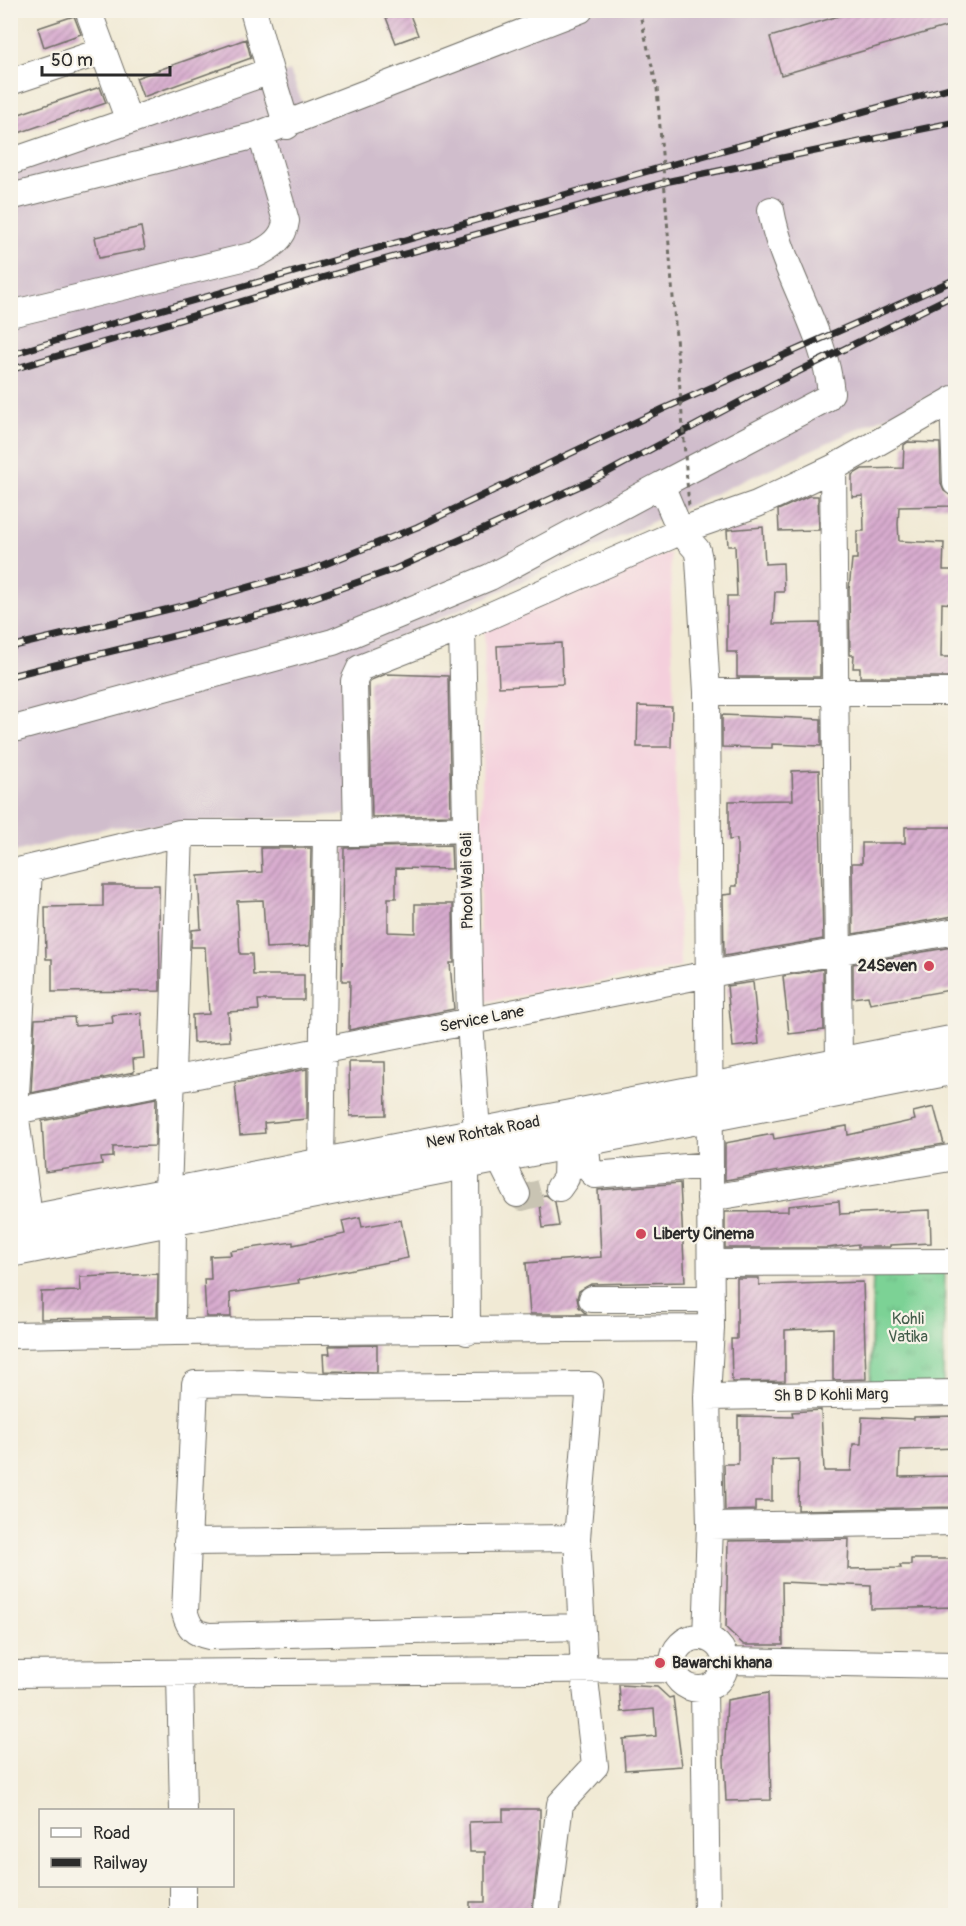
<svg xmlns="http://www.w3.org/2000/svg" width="966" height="1926" viewBox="0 0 966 1926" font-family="Pangolin,sans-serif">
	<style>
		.built { fill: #f4cfdc }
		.railway { fill: #d0bdcc }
		.grass { fill: url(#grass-tufts); stroke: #547e60; stroke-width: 1.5 }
		.building { fill: url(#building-hatch) }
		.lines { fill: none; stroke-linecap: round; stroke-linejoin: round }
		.minor-tunnel { stroke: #c9c4b3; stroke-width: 26; stroke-dasharray: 26 13; stroke-linecap: butt }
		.minor-casing { stroke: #706e66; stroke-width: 28 }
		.major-casing { stroke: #706e66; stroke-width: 34 }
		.path { stroke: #706e66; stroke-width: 3; stroke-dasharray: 4.5 4.5; stroke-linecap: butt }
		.minor { stroke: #fff; stroke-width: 26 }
		.major { stroke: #fff; stroke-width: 32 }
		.rail-casing { stroke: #2b2b2b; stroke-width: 7 }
		.rail { stroke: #f7f3e8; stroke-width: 4.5; stroke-dasharray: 14; stroke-linecap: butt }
		.path-bridge { stroke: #706e66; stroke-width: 3; stroke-dasharray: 4.5 4.5; stroke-linecap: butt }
		.poi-dot { fill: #d1495b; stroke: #f7f3e8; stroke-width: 2 }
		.labels { text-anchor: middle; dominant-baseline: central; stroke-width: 4.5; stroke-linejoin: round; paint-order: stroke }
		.street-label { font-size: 16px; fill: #2b2b2b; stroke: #f7f3e8 }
		.poi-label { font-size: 16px; font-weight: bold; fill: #2b2b2b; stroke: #f7f3e8; text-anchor: start }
		.park-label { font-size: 16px; fill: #435d4b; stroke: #f7f3e8 }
	</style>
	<defs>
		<pattern id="grass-tufts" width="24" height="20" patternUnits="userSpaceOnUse" patternTransform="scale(1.5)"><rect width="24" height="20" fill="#7cd295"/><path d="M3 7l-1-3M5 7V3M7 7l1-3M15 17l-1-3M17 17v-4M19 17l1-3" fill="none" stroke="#6bb481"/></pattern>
		<pattern id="building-hatch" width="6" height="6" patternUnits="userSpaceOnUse" patternTransform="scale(1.5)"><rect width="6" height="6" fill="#d8accf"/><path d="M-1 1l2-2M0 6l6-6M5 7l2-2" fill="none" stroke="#af8ca8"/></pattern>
	</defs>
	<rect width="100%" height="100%" fill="#f7f3e8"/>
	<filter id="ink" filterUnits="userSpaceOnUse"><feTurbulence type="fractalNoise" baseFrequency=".0167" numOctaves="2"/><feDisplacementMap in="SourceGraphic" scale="12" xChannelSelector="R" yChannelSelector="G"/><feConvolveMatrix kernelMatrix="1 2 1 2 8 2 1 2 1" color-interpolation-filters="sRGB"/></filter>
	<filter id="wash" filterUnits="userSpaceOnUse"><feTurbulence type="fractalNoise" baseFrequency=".008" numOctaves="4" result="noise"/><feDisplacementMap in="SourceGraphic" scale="24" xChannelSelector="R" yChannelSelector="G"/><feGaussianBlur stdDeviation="1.35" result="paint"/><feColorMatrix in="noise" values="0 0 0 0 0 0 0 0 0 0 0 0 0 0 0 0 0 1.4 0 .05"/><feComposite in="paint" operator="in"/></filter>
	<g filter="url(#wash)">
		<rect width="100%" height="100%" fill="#f1ead5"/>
		<path class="built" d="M670 553 680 967 478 1003 485 621Z"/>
		<path class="railway" d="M586 11H955V385L363 653 356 814 110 827 11 853 10 170 290 71 303 104Z"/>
		<path class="grass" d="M945 1269 943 1387 870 1388 873 1270Z"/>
		<g id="blocks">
			<path class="building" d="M383 10H408L418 35 396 43Z
				M858 10H951L955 24 781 75 770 37Z
				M74 16 81 34 44 47 38 28Z
				M246 39 251 58 143 97 136 78Z
				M100 87 106 103 10 136V117Z
				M141 227 145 249 99 258 95 237Z
				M908 442 940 443 941 484 944 491 953 497V506L899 507 898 524 899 541 944 543 943 570H955L953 604 942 603 941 657H955L956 677H860V668H853L854 655H850L849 590 852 559H857V531H864L863 496 852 497V475L862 469 903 468 904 445Z
				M809 496H818L819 530 779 531 778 510Z
				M763 527 765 564 783 563 784 592H775L773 624 820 623V677H737V652H727V596H737L735 546H728L727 530Z
				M561 643 563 684 499 687 497 646Z
				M386 674 448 676 451 815 372 817 369 684 371 680Z
				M638 706 672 707 671 747H637Z
				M722 715 821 719V746L772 744V748L722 747Z
				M819 770 823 939 724 956 723 895 732 894V886H737V839L729 840V801L793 800 792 771Z
				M905 827H956V846H951V888H956V912H953V916L853 934 852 863H862V843H905Z
				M451 845 452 869 396 868V898H388V932L415 933V904H453L454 963H450L454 1009 349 1030 350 981H342L344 848Z
				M261 848H311L309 946 266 948 263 900 237 901 240 954H252L253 975H304V1000H258L259 1010 228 1012 230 1041 193 1043 192 1015 209 1014 205 947H191L192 930 201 929 198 876 262 872Z
				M103 885H159L160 991 52 992V959H46L45 907 103 906Z
				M952 947 956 989 870 1004 868 996 853 998V964Z
				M823 969 824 1030 789 1034 783 976Z
				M753 982 759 1044 733 1047 727 986Z
				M141 1013 144 1058 133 1059 134 1072 31 1093 35 1019 74 1017 75 1026 113 1023 112 1015Z
				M349 1062H385L386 1115 350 1116Z
				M307 1069V1119L264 1123 265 1133 240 1135 235 1083Z
				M156 1098 155 1146 113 1147V1157L101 1158 102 1164 45 1172 42 1121Z
				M934 1107 944 1144 725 1180V1143L773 1134 774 1139 847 1126 848 1135 915 1120 913 1112Z
				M680 1183 685 1282 591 1284 579 1291 577 1298 579 1307 586 1314H530L526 1263 601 1257 598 1190Z
				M546 1195 555 1202 559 1226 543 1228 539 1196Z
				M839 1201 840 1214 930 1210 931 1243 890 1245V1247H858V1244L827 1248H725V1212L788 1211V1206Z
				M360 1217 362 1227 401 1220 408 1258 298 1280 299 1283 230 1293 231 1317H206L204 1279H211L210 1256 231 1255 230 1251 293 1242V1245L345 1234 342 1221Z
				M158 1274 157 1317 41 1319V1292L81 1291 80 1277Z
				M737 1278H759V1285L863 1282 866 1379 833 1380V1328L785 1330V1381L732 1382 731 1339H737Z
				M377 1345V1372L324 1371 323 1354H330L329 1346Z
				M821 1410 824 1471H851L853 1444H861L862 1417 914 1419V1417L956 1416V1448L900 1450 899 1477 956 1476V1507L798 1510 799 1459 772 1460V1501H755V1510L725 1511 724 1464H738V1416L793 1417 792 1412Z
				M849 1539 848 1569 901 1568 900 1565H911V1559H956V1607L871 1609V1586L782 1582 783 1645H744L726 1628 728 1541Z
				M619 1685 657 1687 669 1698 673 1697 682 1766 625 1770 623 1739 656 1736 654 1709 621 1712Z
				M768 1693 771 1800 726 1801 724 1760 727 1700Z
				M503 1809H540V1842L532 1911H528V1916H470V1902H485V1852H470L469 1822 503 1821Z"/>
		</g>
	</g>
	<g filter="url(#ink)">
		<use href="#blocks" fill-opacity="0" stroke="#706e66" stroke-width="1.5"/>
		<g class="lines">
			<path class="minor-tunnel" d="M517 1194 522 1198 559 1188"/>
			<g class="minor-casing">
				<path id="minor" d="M253 10 270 71
					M10 82 103 51
					M129 121 270 71 287 126
					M10 162 129 121 88 10
					M10 197 257 135 580 10
					M10 314 255 255C270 248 284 239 286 221L261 134
					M953 399 956 483
					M833 468 839 1063
					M661 485 827 398 831 393C825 329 782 273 771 210
					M462 628 470 1021 477 1133
					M707 692H956
					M10 730 333 642 490 577 661 485 681 532 697 550 699 559 707 692 711 1328 707 1397 710 1526 706 1638
					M357 833 466 829
					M10 873 180 833H357L354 681 360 668 462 628 691 527 757 504 833 468 956 398
					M10 1112 709 974 956 931
					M585 1139 588 1168 595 1175 710 1165
					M498 1156 517 1194
					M466 1162 467 1332
					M321 1165 326 833
					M559 1188 566 1178 567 1142
					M168 1194 180 833
					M710 1198 956 1157
					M173 1219 172 1332 711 1328
					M27 1222V1202L15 1111 29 870
					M711 1263 956 1262
					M592 1299H711
					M10 1335 175 1332
					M707 1397 956 1393
					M710 1526 956 1522
					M187 1542 577 1538
					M673 1663a26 26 0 1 1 52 0a26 26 0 1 1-52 0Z
					M725 1661 956 1665
					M10 1674 673 1669
					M180 1675 183 1810
					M704 1689 707 1916
					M183 1886V1916
					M546 1916 560 1804 595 1766 584 1670 577 1538 590 1385 349 1387 247 1383 195 1384 185 1613C189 1628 194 1633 209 1636L581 1627"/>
			</g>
			<g class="major-casing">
				<path id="major" d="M10 1225 956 1041
					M10 1251 956 1068"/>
			</g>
			<path class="path" d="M639 10 657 88"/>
			<use href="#minor" class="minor"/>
			<use href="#major" class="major"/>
			<g class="rail-casing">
				<path id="rail" d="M10 355 104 326 659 168 956 86
					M10 370 379 261 670 181 956 122
					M10 647 182 606 313 569 417 527 663 409 956 279
					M10 676 276 611 395 569 593 480 779 381 956 294"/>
			</g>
			<use href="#rail" class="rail"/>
			<path class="path-bridge" d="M657 88 689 507"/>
		</g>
	</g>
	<g class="poi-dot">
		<circle cx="929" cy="966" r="6"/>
		<circle cx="641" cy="1234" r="6"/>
		<circle cx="660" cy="1663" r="6"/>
	</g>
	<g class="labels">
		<g class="street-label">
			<text transform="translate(467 881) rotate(-91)">Phool Wali Gali</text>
			<text transform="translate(482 1019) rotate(-11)">Service Lane</text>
			<text transform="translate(483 1132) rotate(-11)">New Rohtak Road</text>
			<text transform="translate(831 1395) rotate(-1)">Sh B D Kohli Marg</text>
		</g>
		<g class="poi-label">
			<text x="917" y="966" text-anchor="end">24Seven</text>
			<text x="653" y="1234">Liberty Cinema</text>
			<text x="672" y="1663">Bawarchi khana</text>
		</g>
		<g class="park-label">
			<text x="908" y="1319">Kohli<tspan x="908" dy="18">Vatika</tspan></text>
		</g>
	</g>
	<rect width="966" height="1926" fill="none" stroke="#f7f3e8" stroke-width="36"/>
	<rect x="39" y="1809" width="195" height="78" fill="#f7f3e8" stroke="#a5a39c" stroke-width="1.5"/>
	<rect x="51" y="1828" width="30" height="9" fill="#ffffff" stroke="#a5a39c" stroke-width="1.5"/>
	<text x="93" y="1839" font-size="18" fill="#2b2b2b">Road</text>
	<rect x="51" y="1858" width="30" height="9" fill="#2b2b2b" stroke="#a5a39c" stroke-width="1.5"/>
	<text x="93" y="1869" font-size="18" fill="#2b2b2b">Railway</text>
	<path d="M42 66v9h128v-9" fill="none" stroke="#2b2b2b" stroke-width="3"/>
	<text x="51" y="66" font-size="18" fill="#2b2b2b" stroke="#f7f3e8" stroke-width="4.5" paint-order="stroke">50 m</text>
</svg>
